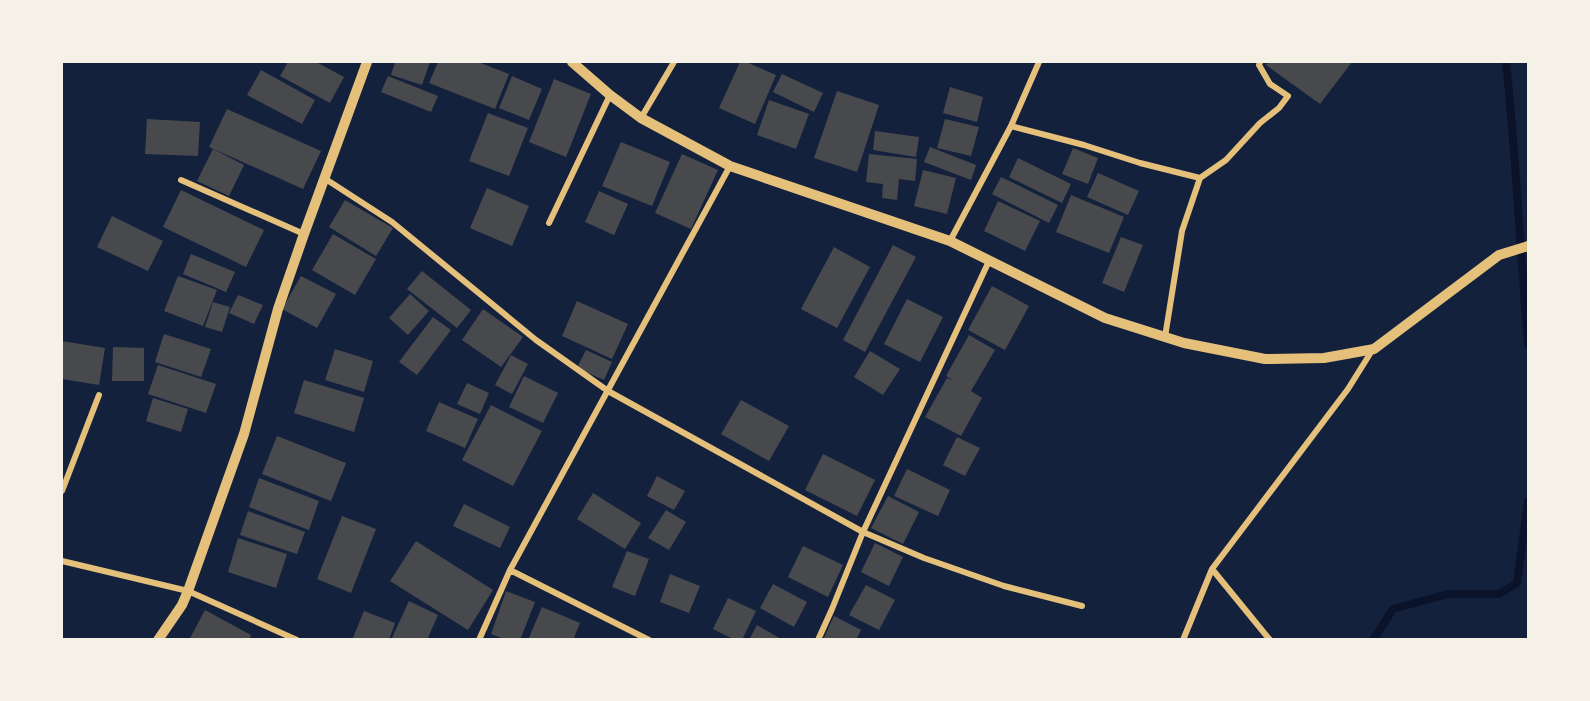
<svg xmlns="http://www.w3.org/2000/svg" width="1590" height="701" viewBox="0 0 1590 701" font-family="'DejaVu Sans',sans-serif">
	<style>
		.lines { fill: none; stroke-linecap: round; stroke-linejoin: round }
		.stream { stroke: #0b132b; stroke-width: 8 }
		.building { fill: #48494c }
		.minor { stroke: #e5c07b; stroke-width: 6 }
		.tertiary { stroke: #e5c07b; stroke-width: 10 }
	</style>
	<rect width="100%" height="100%" fill="#14213d"/>
	<g class="lines">
		<path class="stream" d="M1506 62C1516 156 1520 250 1528 344
			M1373 640 1393 609 1448 594H1499L1517 583 1528 501"/>
	</g>
	<path class="building" d="M288 62H316L344 77 330 103 280 76Z
		M395 62H430L422 85 391 75Z
		M438 62H478L509 74 495 109 429 83Z
		M740 62H746L776 75 755 124 719 108Z
		M1269 62H1352L1320 104 1266 65Z
		M261 70 315 100 302 124 247 95Z
		M782 74 823 93 814 112 773 92Z
		M388 76 438 96 431 112 381 92Z
		M512 76 542 89 529 120 499 108Z
		M554 79 591 94 566 157 529 142Z
		M950 87 983 97 977 122 943 113Z
		M837 91 879 105 857 172 814 158Z
		M769 100 809 114 796 149 757 135Z
		M227 109 321 151 303 189 209 147Z
		M488 113 528 128 509 176 469 161Z
		M147 119 200 122 198 156 145 154Z
		M945 119 979 127 971 156 937 148Z
		M875 131 919 137 916 157 873 150Z
		M621 142 670 162 652 206 602 186Z
		M930 147 976 165 971 180 924 162Z
		M1073 148 1098 158 1088 184 1062 174Z
		M213 149 244 165 229 196 197 181Z
		M682 154 718 170 691 229 655 213Z
		M869 154 917 159 915 181 899 179 897 200 882 198 883 184 866 182Z
		M1018 158 1071 184 1062 203 1009 177Z
		M923 170 956 178 947 214 914 206Z
		M1098 173 1139 191 1128 215 1087 197Z
		M1001 177 1058 205 1049 223 992 194Z
		M487 188 529 206 512 246 470 228Z
		M181 190 264 230 246 267 163 227Z
		M599 191 628 204 614 235 585 222Z
		M1071 195 1124 217 1109 253 1056 232Z
		M345 200 393 228 376 256 329 227Z
		M998 201 1040 221 1025 251 984 231Z
		M112 216 163 241 148 271 97 247Z
		M333 234 376 259 355 295 312 270Z
		M1121 237 1143 245 1124 292 1102 283Z
		M893 245 916 257 865 352 843 340Z
		M834 247 870 267 837 328 801 309Z
		M191 254 235 272 226 292 183 274Z
		M422 271 471 310 457 328 407 289Z
		M178 276 217 290 203 326 164 311Z
		M301 276 336 294 317 328 282 309Z
		M992 286 1029 306 1005 350 968 330Z
		M410 294 429 311 408 335 389 318Z
		M238 295 263 305 254 324 229 313Z
		M907 299 943 317 920 362 884 344Z
		M577 301 628 324 612 359 562 336Z
		M213 302 230 307 222 332 205 327Z
		M483 309 523 337 501 367 462 340Z
		M433 317 451 330 417 375 399 362Z
		M164 334 211 349 201 377 155 362Z
		M969 335 995 350 971 391 982 398 961 436 925 417 947 378 954 381 946 376Z
		M62 341 105 348 99 385 62 379Z
		M113 347 144 348V381H112Z
		M335 349 373 361 364 392 325 380Z
		M586 350 612 362 604 380 577 368Z
		M870 351 900 369 883 395 854 377Z
		M511 355 528 364 512 394 495 385Z
		M158 365 216 384 206 413 148 394Z
		M524 376 558 393 543 423 509 407Z
		M304 380 364 398 354 432 294 413Z
		M467 383 489 393 480 414 457 404Z
		M153 398 188 409 181 432 146 421Z
		M741 400 789 426 769 461 721 434Z
		M439 402 478 419 465 448 426 431Z
		M491 405 542 431 513 486 462 460Z
		M277 436 346 463 331 501 262 474Z
		M957 437 980 448 965 476 943 465Z
		M823 454 875 480 857 516 805 490Z
		M907 469 950 490 938 516 894 496Z
		M657 476 685 491 674 510 647 496Z
		M259 478 319 501 309 530 249 507Z
		M593 493 641 523 625 549 577 519Z
		M888 496 919 512 903 544 871 528Z
		M464 504 510 527 500 548 453 526Z
		M666 510 686 522 669 550 648 538Z
		M248 511 305 532 297 554 240 535Z
		M342 516 376 529 351 593 317 579Z
		M238 538 287 554 276 588 228 572Z
		M416 541 493 590 468 630 390 581Z
		M875 543 903 557 889 586 861 572Z
		M803 546 843 565 828 597 788 577Z
		M627 551 649 559 635 596 612 587Z
		M670 574 700 586 689 613 660 602Z
		M773 584 807 602 794 627 760 608Z
		M866 585 895 600 879 630 849 615Z
		M506 591 535 602 520 640H507L491 634Z
		M728 598 756 611 742 640H735L713 629Z
		M409 601 438 615 427 640H391Z
		M542 607 580 623 573 640H528Z
		M205 610 251 635 249 640H189Z
		M364 611 395 623 389 640H352Z
		M834 616 861 630 856 640H823Z
		M757 625 783 640H749Z"/>
	<g class="lines">
		<path class="minor" d="M641 118 674 62
			M1011 126 1084 145 1140 163 1200 178
			M324 178 392 222 536 340 608 391 863 532 924 558 1004 586 1082 606
			M181 180 304 234
			M549 223 610 95
			M950 241 1011 126 1039 62
			M1165 337 1182 231 1200 178 1226 160 1260 123 1279 108 1288 96 1270 84 1259 65 1260 62
			M62 491 99 395
			M62 561 188 591 297 640
			M510 570 649 640
			M479 640 510 570 730 166
			M818 640 832 609 863 532 989 261
			M1183 640 1212 569
			M1270 640 1212 569 1348 389 1373 349"/>
		<path class="tertiary" d="M572 62 610 95 641 118 730 166 950 241 1105 318 1184 343 1265 359 1324 358 1374 349 1499 255 1528 246
			M158 640 182 605 188 591 244 434 278 309 304 234 367 62"/>
	</g>
	<rect width="1590" height="701" fill="none" stroke="#f6f1e7" stroke-width="126"/>
</svg>
